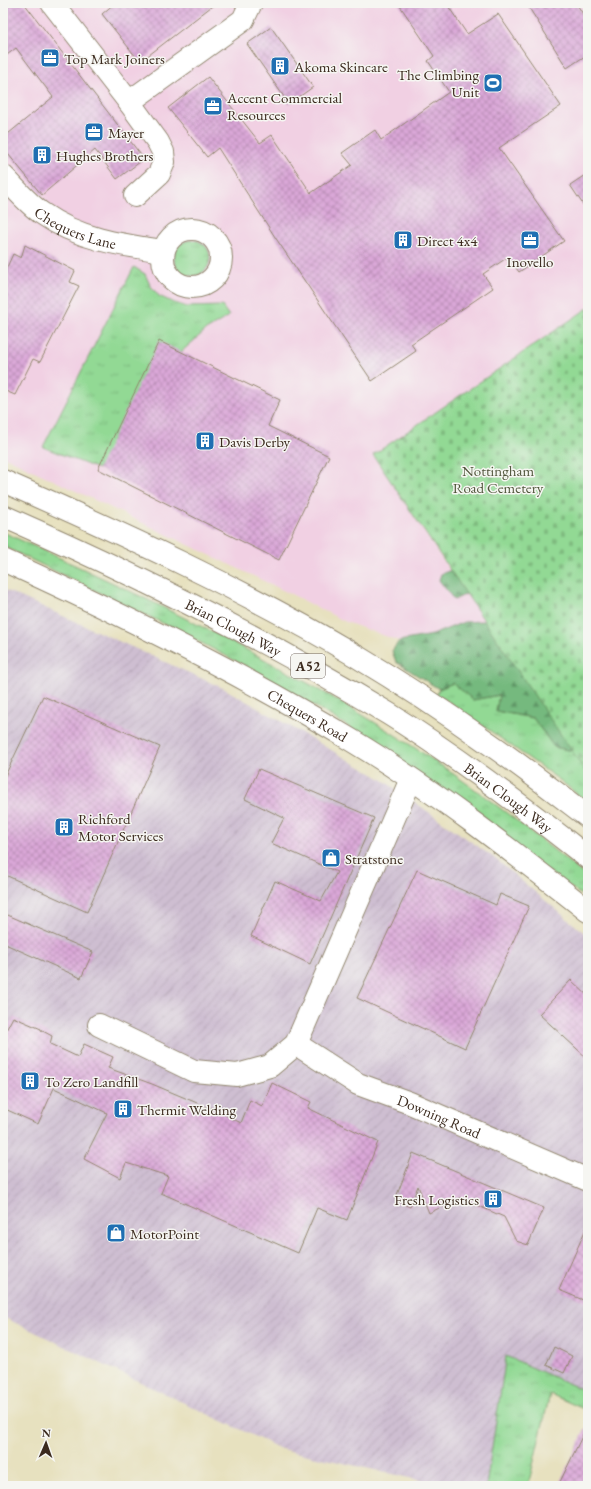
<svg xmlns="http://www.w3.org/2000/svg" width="591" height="1489" viewBox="0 0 591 1489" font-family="'EB Garamond',serif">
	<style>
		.built { fill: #f1d0e3 }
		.industrial { fill: url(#industrial-furrows) }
		.grass { fill: url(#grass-tufts); stroke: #668259 }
		.forest { fill: url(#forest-firs); stroke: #58724e }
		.cemetery { fill: url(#cemetery-stones); stroke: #668259 }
		.building { fill: url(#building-cross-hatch) }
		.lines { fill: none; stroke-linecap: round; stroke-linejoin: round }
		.minor-casing { stroke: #91866e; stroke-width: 24 }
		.highway-casing { stroke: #91866e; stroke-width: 24 }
		.minor { stroke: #fff; stroke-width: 22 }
		.highway { stroke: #fff; stroke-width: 22 }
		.labels { text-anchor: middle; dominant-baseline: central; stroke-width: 3; stroke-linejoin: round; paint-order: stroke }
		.shield { fill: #f6f6f2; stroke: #73675e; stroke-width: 1 }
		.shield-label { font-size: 14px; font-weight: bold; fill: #3b2a1e }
		.poi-label { font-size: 15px; fill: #3b2a1e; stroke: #f6f6f2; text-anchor: start }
		.street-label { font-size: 15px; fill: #3b2a1e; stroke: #f6f6f2 }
		.park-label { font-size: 15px; fill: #51563c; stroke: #f6f6f2 }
	</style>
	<defs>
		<pattern id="industrial-furrows" width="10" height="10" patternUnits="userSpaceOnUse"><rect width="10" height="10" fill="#cebed1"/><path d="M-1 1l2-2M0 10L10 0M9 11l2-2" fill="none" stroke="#b2a3b3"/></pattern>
		<pattern id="grass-tufts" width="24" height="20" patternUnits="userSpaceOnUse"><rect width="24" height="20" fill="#92d994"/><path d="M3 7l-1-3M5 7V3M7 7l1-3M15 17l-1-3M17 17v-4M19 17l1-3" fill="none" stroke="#7fba7f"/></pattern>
		<pattern id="forest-firs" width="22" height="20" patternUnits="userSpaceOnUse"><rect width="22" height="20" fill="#75b97e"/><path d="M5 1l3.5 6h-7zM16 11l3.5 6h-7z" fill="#619767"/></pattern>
		<pattern id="cemetery-stones" width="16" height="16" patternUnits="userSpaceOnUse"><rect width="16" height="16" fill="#92d994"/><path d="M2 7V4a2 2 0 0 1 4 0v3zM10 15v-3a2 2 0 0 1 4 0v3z" fill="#7fba7f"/></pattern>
		<pattern id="building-cross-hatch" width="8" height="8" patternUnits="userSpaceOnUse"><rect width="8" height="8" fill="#daa7d8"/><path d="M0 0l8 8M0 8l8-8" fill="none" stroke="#b288af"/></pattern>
	</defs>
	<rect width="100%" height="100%" fill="#f6f6f2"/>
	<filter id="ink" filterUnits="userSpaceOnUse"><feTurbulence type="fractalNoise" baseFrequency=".025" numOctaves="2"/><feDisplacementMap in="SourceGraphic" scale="8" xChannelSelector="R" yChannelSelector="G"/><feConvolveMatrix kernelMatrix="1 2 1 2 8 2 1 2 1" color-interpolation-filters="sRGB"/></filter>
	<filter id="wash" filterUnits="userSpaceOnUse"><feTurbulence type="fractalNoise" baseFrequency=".012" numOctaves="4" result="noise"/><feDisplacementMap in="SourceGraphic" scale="16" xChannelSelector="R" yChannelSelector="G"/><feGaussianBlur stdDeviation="0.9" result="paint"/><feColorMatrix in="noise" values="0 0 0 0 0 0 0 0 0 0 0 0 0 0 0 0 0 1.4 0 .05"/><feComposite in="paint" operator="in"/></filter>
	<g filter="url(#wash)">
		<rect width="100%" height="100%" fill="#e7e1bf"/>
		<path class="built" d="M3 3H588V308L373 455 450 571 441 574 454 600 479 588 500 620 464 622 432 635 399 641 346 622 297 597 3 456Z"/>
		<path class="industrial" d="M3 589 225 689 380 778 493 857 588 936V1392L506 1356 486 1486H446L281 1449 3 1317Z"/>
		<path class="grass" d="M174 258a18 18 0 1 1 36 0a18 18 0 1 1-36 0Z
			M134 267 145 274 150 285 159 296 172 302 187 307 222 306 229 316 206 330 181 352 98 469 43 447Z
			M3 532C137 593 271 657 395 735 463 778 527 827 588 878V900L354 730 266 677 177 630 3 546Z
			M453 683 473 700 499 695 496 711 533 718 554 747 588 754V803L561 781 448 701 436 694 439 689Z
			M506 1356 588 1392V1411L550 1394 528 1486H486Z"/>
		<path class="forest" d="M472 562 588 754 554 747 533 718 496 711 499 695 473 700 453 683 439 689 396 662 392 651 399 641 432 635 464 622 500 620 479 588 454 600 439 580 441 574Z"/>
		<path class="cemetery" d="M588 308V775L373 455Z"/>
		<g id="blocks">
			<path class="building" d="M3 3H24L144 159 117 179 95 150 42 195 3 148V138L53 97 16 48 3 58Z
				M115 3H216L140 62 102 14Z
				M398 3H446L467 34 498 14 561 106 499 148 564 241 519 272 508 257 483 274 493 288 411 344 416 351 372 381 275 237 218 148 207 157 168 108 208 77 260 143 272 135 311 193 352 165 342 153 375 130 381 140 449 92 428 61 434 56Z
				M526 3H576L588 22V54L567 68Z
				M271 27 313 87 289 104 247 44Z
				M588 173V212L570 185Z
				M25 245 75 271 70 282 79 286 40 362 33 359 15 395 3 390V276L13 254 21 258Z
				M159 341 280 400 268 426 329 456 279 560 98 469Z
				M43 696 160 747 87 912 3 874V780Z
				M259 769 374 818 310 964 251 936 275 881 321 901 337 872 271 843 284 818 245 799Z
				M417 870 496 905 500 894 529 906 465 1048 357 998Z
				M3 913 93 952 81 978 3 943Z
				M571 980 588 996V1059L539 1014Z
				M13 1017 41 1029V1030L52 1036 50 1044 78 1057 84 1044 113 1057 108 1068 152 1084 209 1108 210 1107 241 1123 250 1100 262 1106 272 1083 311 1102 308 1108 378 1142 347 1220 317 1208 298 1253 161 1193 168 1176 126 1163 120 1178 84 1159 107 1113 54 1088 38 1124 3 1108V1036Z
				M413 1153 544 1208 528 1245 516 1241 504 1217 460 1198 429 1213 418 1186 410 1207 395 1200Z
				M588 1224V1302L559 1290Z
				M554 1347 572 1356 564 1373 546 1365Z
				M588 1424V1486H558Z"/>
		</g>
	</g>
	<g filter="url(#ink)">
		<use href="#blocks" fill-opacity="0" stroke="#91866e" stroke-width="1"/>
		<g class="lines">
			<g class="minor-casing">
				<g id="minor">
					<path d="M52 3 129 102 158 142 163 152 164 162 159 174 135 196"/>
					<path d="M129 102 243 20 251 3"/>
					<path id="s1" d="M3 176C16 189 28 204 43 214 78 239 122 245 163 251"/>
					<circle cx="192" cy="258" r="29"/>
					<path id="s2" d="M3 560C122 614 239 672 351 740 434 790 512 851 588 911"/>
					<path d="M99 1025 194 1071 237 1075 270 1066 296 1044 411 779"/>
					<path id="s3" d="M296 1044 358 1084 410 1103 588 1180"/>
				</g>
			</g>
			<g class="highway-casing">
				<g id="highway">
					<path d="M3 481C123 534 243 589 356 656 401 683 445 712 487 742 522 766 555 792 588 817"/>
					<path id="s4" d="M3 516C135 574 265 639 389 714 458 757 524 807 588 858"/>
				</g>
			</g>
			<use href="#minor" class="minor"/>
			<use href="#highway" class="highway"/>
		</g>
	</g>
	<defs>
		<g id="office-square" transform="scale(1)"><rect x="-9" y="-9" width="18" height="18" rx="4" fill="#1f6fb2" stroke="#f6f6f2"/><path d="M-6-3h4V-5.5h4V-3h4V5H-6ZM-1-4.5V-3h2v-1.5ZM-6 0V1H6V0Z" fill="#fff"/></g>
		<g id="building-square" transform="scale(1)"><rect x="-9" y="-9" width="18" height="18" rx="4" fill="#1f6fb2" stroke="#f6f6f2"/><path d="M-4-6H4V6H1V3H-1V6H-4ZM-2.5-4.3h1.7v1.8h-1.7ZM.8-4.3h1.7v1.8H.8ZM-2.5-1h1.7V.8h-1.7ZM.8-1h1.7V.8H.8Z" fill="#fff"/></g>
		<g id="stadium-square" transform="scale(1)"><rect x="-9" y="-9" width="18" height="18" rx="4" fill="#1f6fb2" stroke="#f6f6f2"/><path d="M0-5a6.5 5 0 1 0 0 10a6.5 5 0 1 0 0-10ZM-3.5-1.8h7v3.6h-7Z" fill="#fff"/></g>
		<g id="shop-square" transform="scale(1)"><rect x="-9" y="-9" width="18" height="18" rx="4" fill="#1f6fb2" stroke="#f6f6f2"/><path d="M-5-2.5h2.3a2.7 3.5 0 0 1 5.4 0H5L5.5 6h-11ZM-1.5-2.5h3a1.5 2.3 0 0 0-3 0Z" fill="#fff"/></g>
	</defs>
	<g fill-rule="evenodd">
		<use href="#office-square" x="50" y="58"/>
		<use href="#building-square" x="280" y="66"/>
		<use href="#stadium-square" x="493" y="83"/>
		<use href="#office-square" x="213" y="106"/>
		<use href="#office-square" x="94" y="132"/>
		<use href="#building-square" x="42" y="155"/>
		<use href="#building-square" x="403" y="240"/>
		<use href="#office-square" x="530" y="240"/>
		<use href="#building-square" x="205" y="441"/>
		<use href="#building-square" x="64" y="827"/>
		<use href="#shop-square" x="331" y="858"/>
		<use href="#building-square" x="30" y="1081"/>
		<use href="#building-square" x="123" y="1109"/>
		<use href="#building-square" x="493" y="1199"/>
		<use href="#shop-square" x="116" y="1233"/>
	</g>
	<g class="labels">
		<rect class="shield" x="291" y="654" width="34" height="24" rx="3"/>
		<g class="shield-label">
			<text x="308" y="666">A52</text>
		</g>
		<g class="poi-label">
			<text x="64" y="58">Top Mark Joiners</text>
			<text x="294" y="66">Akoma Skincare</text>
			<text x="479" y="74" text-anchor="end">The Climbing<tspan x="479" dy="17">Unit</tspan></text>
			<text x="227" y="97">Accent Commercial<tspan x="227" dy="17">Resources</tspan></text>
			<text x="108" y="132">Mayer</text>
			<text x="56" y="155">Hughes Brothers</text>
			<text x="417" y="240">Direct 4x4</text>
			<text x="530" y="261" text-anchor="middle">Inovello</text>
			<text x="219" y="441">Davis Derby</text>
			<text x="78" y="818">Richford<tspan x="78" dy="17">Motor Services</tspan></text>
			<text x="345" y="858">Stratstone</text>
			<text x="44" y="1081">To Zero Landfill</text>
			<text x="137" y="1109">Thermit Welding</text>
			<text x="479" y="1199" text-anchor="end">Fresh Logistics</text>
			<text x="130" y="1233">MotorPoint</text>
		</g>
		<g class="street-label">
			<text stroke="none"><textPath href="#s1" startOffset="91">Chequers Lane</textPath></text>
			<text stroke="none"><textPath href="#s4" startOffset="256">Brian Clough Way</textPath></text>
			<text stroke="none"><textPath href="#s2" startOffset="342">Chequers Road</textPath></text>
			<text stroke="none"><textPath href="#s4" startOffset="580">Brian Clough Way</textPath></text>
			<text stroke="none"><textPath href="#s3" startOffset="161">Downing Road</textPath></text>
		</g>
		<g class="park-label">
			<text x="498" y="470">Nottingham<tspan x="498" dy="17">Road Cemetery</tspan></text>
		</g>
	</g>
	<rect width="591" height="1489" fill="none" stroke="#f6f6f2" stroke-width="16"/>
	<g transform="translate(46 1443) rotate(2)" stroke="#f6f6f2" stroke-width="3" paint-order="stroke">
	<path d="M0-3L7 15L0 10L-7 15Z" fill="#3b2a1e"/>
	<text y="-6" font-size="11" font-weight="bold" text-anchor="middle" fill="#3b2a1e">N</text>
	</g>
</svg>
